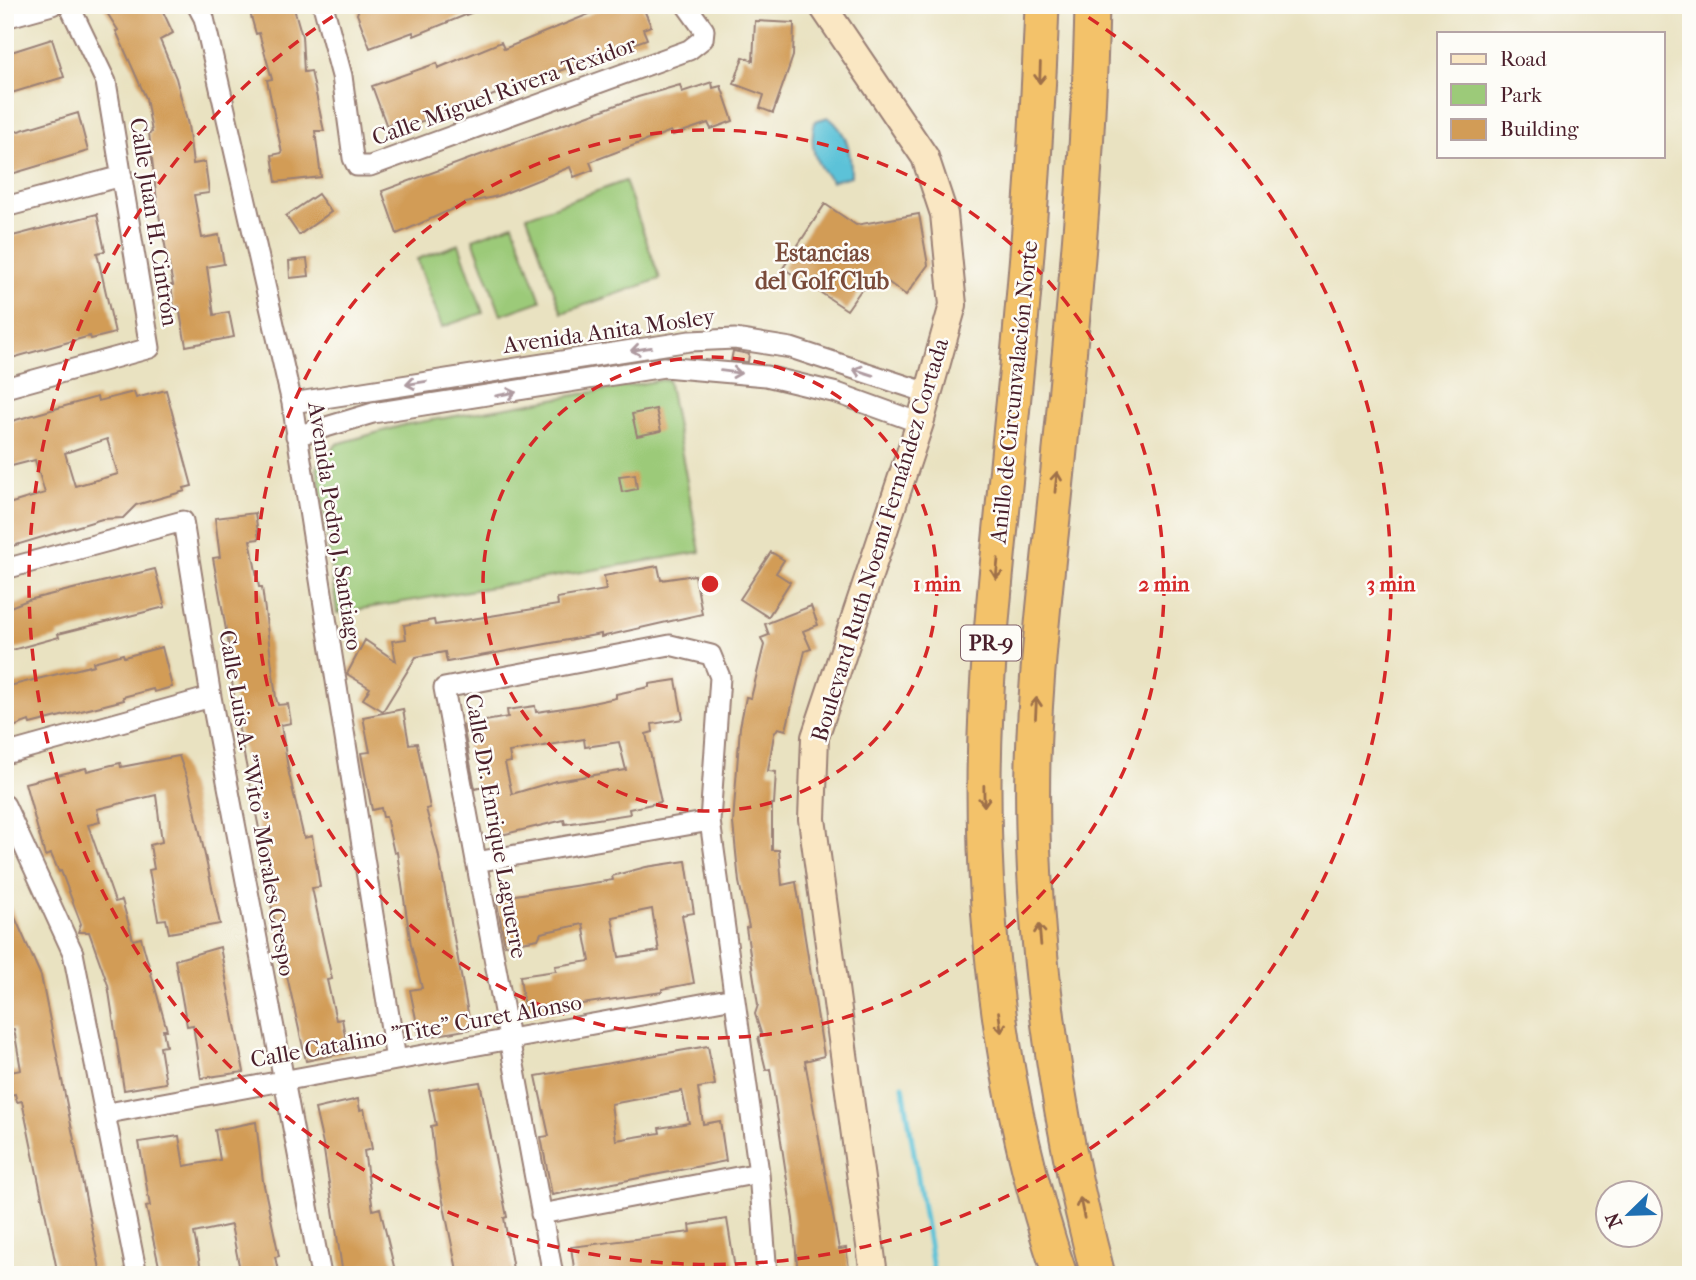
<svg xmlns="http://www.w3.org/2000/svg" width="1696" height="1280" viewBox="0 0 1696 1280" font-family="'IM FELL French Canon',serif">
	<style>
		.green { fill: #9cca79; stroke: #737452; stroke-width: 2 }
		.water { fill: #5bc2d8; stroke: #527082; stroke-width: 2 }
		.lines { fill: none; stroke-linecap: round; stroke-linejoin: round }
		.stream { stroke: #5bc2d8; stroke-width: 5 }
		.building { fill: #d29c56; fill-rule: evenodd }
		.street-casing { stroke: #9a8076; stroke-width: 23 }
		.secondary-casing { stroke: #9a8076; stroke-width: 30 }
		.highway-casing { stroke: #9a8076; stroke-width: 37 }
		.street { stroke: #fff; stroke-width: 19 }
		.secondary { stroke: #fae7c3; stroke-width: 26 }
		.highway { stroke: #f3c26a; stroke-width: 33 }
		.oneway { stroke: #9e704a }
		.oneway2 { stroke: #ae9aa0 }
		.ring { fill: none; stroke: #d62828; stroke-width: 3.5; stroke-dasharray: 12 9 }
		.labels { text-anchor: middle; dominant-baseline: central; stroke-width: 5; stroke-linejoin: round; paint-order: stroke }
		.shield { fill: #fdfcf7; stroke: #806168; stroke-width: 2 }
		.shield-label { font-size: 21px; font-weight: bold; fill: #4a1f2b }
		.street-label { font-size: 23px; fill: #4a1f2b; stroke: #fdfcf7 }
		.neighbourhood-label { font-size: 24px; font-weight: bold; fill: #7a4b3a; stroke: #fdfcf7 }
		.centre { fill: #d62828; stroke: #fdfcf7; stroke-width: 3.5 }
		.ring-label { font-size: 21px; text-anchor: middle; font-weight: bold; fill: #d62828; stroke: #fdfcf7; stroke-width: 5; stroke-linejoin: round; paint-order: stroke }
	</style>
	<rect width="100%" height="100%" fill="#fdfcf7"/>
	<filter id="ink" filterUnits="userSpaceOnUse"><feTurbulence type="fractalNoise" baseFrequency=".0143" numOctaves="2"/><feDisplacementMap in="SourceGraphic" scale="14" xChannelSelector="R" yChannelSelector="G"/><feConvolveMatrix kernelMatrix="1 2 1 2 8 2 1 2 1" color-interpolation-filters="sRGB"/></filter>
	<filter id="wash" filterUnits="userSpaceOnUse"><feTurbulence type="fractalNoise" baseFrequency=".00686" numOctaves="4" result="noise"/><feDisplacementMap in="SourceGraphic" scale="28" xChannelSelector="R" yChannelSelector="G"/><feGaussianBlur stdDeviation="1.57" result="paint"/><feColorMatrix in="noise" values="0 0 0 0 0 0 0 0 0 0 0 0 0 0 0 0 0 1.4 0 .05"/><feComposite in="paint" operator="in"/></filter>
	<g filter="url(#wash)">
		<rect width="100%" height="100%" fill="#e9e2c1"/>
		<path class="green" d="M625 181 660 279 562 313 527 216Z
			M513 224 541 301 501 315 473 239Z
			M459 244 483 313 442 327 417 259Z
			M668 379 700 552 337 613 317 466 337 444 404 425Z"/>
		<path class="water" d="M828 117C848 132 851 152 851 176L832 181C814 164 809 146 815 121Z"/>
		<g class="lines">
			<path class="stream" d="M903 1086 934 1275"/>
		</g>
		<g id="blocks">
			<path class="building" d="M102 5H160L173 33 160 40 176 78 188 125 193 164 205 162 209 193 194 195 202 238 219 235 224 264 207 267 214 315 229 312 234 337 186 346 179 307 174 308 171 285H173L158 210 149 133 152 132 146 98 116 31 118 30Z
				M262 5H293L302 36 304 72 311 71 324 131H315L321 177 276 182 272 155 282 153 267 80 272 79 259 33 256 34 249 9Z
				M360 5H488V6L414 36 413 32 370 48 357 14Z
				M611 5H642L651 26 643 29 647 39 395 131 392 122 387 127 372 86 437 63 438 68 501 42 504 49Z
				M755 21 794 23 793 56 773 113 760 108 764 95 734 84 743 57 753 61Z
				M52 39 64 77 5 95V54Z
				M712 82 713 88 721 86 733 121 711 129 708 123 673 135 671 131 590 162 593 170 574 177 570 167 498 196 466 203 397 234 382 191 638 97 680 85 682 92Z
				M78 113 88 151 5 176V135Z
				M318 194 331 212 299 235 286 216Z
				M825 204 856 225 919 214 928 265 906 295 888 282 861 290 847 310 783 268Z
				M97 214 105 251 97 253 115 333 91 339 90 336 5 360V238Z
				M307 259 309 276 290 278 289 261Z
				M733 351 749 354 748 362 731 361Z
				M166 390 192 486 184 488 185 491 136 505 123 518 102 519 13 546 5 539V505L45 493 35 460 8 467 5 423 97 397 98 401 134 392 136 398ZM107 439 118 474 75 486 65 453Z
				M656 409 661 431 637 436 632 414Z
				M635 474 637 489 622 492 619 476Z
				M255 513 259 539 250 540 259 587H262L276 698 278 705 288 704 291 723 281 725 289 774 304 838 312 836 320 887 312 888 332 979 327 980 336 1020 342 1019 348 1052 306 1061 261 859 265 858 239 730 230 668H233L213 558 220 557 215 518Z
				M771 552 784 560 776 573 790 582 768 617 740 599Z
				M658 566 661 580 695 575 702 614 601 637V634L447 662 445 652 416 657 383 711 363 699 370 688 347 674 365 640 396 661 392 641 406 639 404 625 434 620 435 625 558 605 557 598 606 590 604 576Z
				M155 569 165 607 58 634 59 637 5 652V609L28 600Z
				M811 606 818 625 803 631 811 649 805 651 786 730 778 728 774 734 768 771 776 772 774 804H772V850H779L782 885 796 882 824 1056 805 1061 839 1249 846 1248 850 1275H798L793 1219 770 1069 766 1070 758 1037 762 1036 755 1014 758 1005 746 928 749 927 739 882 733 823 740 727 746 697 751 698 764 645 761 638 769 635 765 624Z
				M162 647 172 687 154 692 153 689 123 697 124 700 30 724 29 721 5 730V687L94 665 93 662 123 654 124 657Z
				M676 680 683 719 652 724 653 732 646 734 661 802 629 809 630 814 565 824 564 820 493 837 483 787 475 789 463 725 508 717 507 710 535 706 536 712 578 706 616 698V694L649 687V684ZM584 739 585 747 619 742 626 770 556 781 512 794 505 763 511 762 509 752Z
				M403 709 409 744 417 743 430 808 426 809 438 852 471 1029 420 1038 410 990 422 988 411 945 397 852 394 853 386 817H383L381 808 372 810 361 753 370 752 363 717Z
				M179 756 190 787 220 924 169 933 166 919 158 920 149 870 154 869 150 845 162 842 156 795 97 809 100 822 88 825 114 899 115 902 122 900 133 940 141 938 167 1030H163L166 1046 160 1047 166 1083 124 1090 108 985 89 932H78L81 924 61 871 59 872 51 854 45 856 25 783 86 768 87 771 120 763 121 767Z
				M686 861 694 913 682 915 694 983 662 989V992L555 1008 556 1012 525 1016 520 976 556 971 555 966 590 961 583 924 541 933 538 939 505 945 496 898 613 880 612 876 646 867ZM652 909 659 951 619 957 612 917Z
				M5 895 41 976 100 1269 58 1275 22 1101 17 1102 15 1094 5 1096V1073L21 1070 14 1029H5Z
				M220 947 244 1072 201 1078 193 1025 187 1026 175 960Z
				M708 1046 715 1085 698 1088 703 1124 720 1121 726 1161 552 1195 541 1137 549 1136 536 1076ZM682 1091 689 1123 659 1128 660 1133 616 1140 611 1104Z
				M480 1082 507 1217 504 1218 514 1275H458L435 1162 431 1126 436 1125 429 1090Z
				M358 1099 360 1110 364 1109 372 1149 364 1151 373 1210 380 1208 396 1275H343L323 1144 315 1109Z
				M256 1122 263 1181 279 1256 275 1257 279 1275H241L231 1225 194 1233 202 1275H161L146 1207 150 1206 139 1142 179 1136 184 1166 220 1160 215 1130Z
				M727 1219 736 1275H575L571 1247 691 1232 690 1225Z"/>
		</g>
	</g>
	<g filter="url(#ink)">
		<use href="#blocks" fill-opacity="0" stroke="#9a8076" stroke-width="2"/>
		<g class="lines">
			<g class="street-casing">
				<path id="street" d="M197 5 204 18 292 403 396 1060
					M323 5 342 76 353 158 357 166H370L689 50 703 39 704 30 686 5
					M5 18 52 5
					M5 207 122 176
					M5 388 150 348 106 82 69 5
					M292 403 690 341 735 339 791 348 928 393
					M296 436 373 413 664 367 766 376 837 393 920 423
					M5 569 183 521 211 697 321 1275
					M5 754 211 697
					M5 805 73 953 137 1275
					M476 862 710 821
					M108 1113 734 998
					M541 1214 759 1173
					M553 1275 444 688 670 645 711 655 720 677 710 821 759 1173 767 1275"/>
			</g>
			<g class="secondary-casing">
				<path id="secondary" d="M822 5 925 157 944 214 953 305 920 423 815 737 812 819 874 1275"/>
			</g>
			<g class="highway-casing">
				<path id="highway" d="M1042 5C1037 149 1025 292 1010 435 999 552 984 670 984 788 984 954 1007 1118 1060 1275
					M1092 5C1089 157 1074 309 1059 460 1049 560 1036 660 1033 760 1029 927 1055 1113 1098 1275"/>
			</g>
			<use href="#street" class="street"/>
			<use href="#secondary" class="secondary"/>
			<use href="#highway" class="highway"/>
		</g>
		<defs><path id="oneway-shaft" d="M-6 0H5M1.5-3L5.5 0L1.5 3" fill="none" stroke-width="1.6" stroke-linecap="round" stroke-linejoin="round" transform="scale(1.75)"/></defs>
		<g class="oneway">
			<use href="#oneway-shaft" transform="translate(1040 73) rotate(92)"/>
			<use href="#oneway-shaft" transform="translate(1056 482) rotate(-84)"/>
			<use href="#oneway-shaft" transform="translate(997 569) rotate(96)"/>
			<use href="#oneway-shaft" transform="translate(1036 708) rotate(-87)"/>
			<use href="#oneway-shaft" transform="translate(984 796) rotate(89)"/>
			<use href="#oneway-shaft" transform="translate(1040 935) rotate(-95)"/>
			<use href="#oneway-shaft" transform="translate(1000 1022) rotate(82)"/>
			<use href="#oneway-shaft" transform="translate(1082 1208) rotate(-102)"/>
		</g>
		<g class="oneway2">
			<use href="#oneway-shaft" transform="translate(641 349) rotate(171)"/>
			<use href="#oneway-shaft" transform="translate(731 372) rotate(7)"/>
			<use href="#oneway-shaft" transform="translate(863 372) rotate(-162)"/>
			<use href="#oneway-shaft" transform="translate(416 383) rotate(171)"/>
			<use href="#oneway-shaft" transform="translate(506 394) rotate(-10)"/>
		</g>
	</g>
	<g class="ring">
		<circle cx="710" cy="584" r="227"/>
		<circle cx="710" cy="584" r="454"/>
		<path d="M1071 6A681 681 0 1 1 349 6"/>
	</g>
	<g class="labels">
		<rect class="shield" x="961" y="625.5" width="60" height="35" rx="5"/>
		<g class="shield-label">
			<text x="991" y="643">PR-9</text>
		</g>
		<g class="street-label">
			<text transform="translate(504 91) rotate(-20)">Calle Miguel Rivera Texidor</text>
			<text transform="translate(154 222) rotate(81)">Calle Juan H. Cintrón</text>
			<text transform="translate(609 331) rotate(-8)">Avenida Anita Mosley</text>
			<text transform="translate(1014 392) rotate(-84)">Anillo de Circunvalación Norte</text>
			<text transform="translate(335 526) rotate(81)">Avenida Pedro J. Santiago</text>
			<text transform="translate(880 540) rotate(-73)">Boulevard Ruth Noemí Fernández Cortada</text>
			<text transform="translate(257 803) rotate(80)">Calle Luis A. "Wito" Morales Crespo</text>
			<text transform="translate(496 826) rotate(80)">Calle Dr. Enrique Laguerre</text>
			<text transform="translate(416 1031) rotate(-10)">Calle Catalino "Tite" Curet Alonso</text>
		</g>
		<g class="neighbourhood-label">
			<text x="822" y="253">Estancias<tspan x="822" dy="28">del Golf Club</tspan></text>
		</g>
	</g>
	<circle cx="710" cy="584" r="10" class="centre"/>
	<g class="ring-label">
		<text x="937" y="591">1 min</text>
		<text x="1164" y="591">2 min</text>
		<text x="1391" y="591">3 min</text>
	</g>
	<rect width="1696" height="1280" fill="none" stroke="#fdfcf7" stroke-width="28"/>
	<rect x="1437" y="32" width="228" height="126" fill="#fdfcf7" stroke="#b5a4a5" stroke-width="2"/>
	<rect x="1451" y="54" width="35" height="10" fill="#fae7c3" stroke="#b5a4a5" stroke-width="2"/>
	<text x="1500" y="66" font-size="21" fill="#4a1f2b">Road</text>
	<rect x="1451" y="84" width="35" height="21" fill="#9cca79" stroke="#b5a4a5" stroke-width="2"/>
	<text x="1500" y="102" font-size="21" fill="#4a1f2b">Park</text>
	<rect x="1451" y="119" width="35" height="21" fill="#d29c56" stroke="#b5a4a5" stroke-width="2"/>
	<text x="1500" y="136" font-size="21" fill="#4a1f2b">Building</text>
	<g transform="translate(1629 1214) rotate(247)"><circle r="33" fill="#fdfcf7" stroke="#b5a4a5" stroke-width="2"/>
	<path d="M0-5L12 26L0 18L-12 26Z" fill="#1f6fb2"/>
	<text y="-10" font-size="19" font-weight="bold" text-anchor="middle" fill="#4a1f2b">N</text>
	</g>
</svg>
